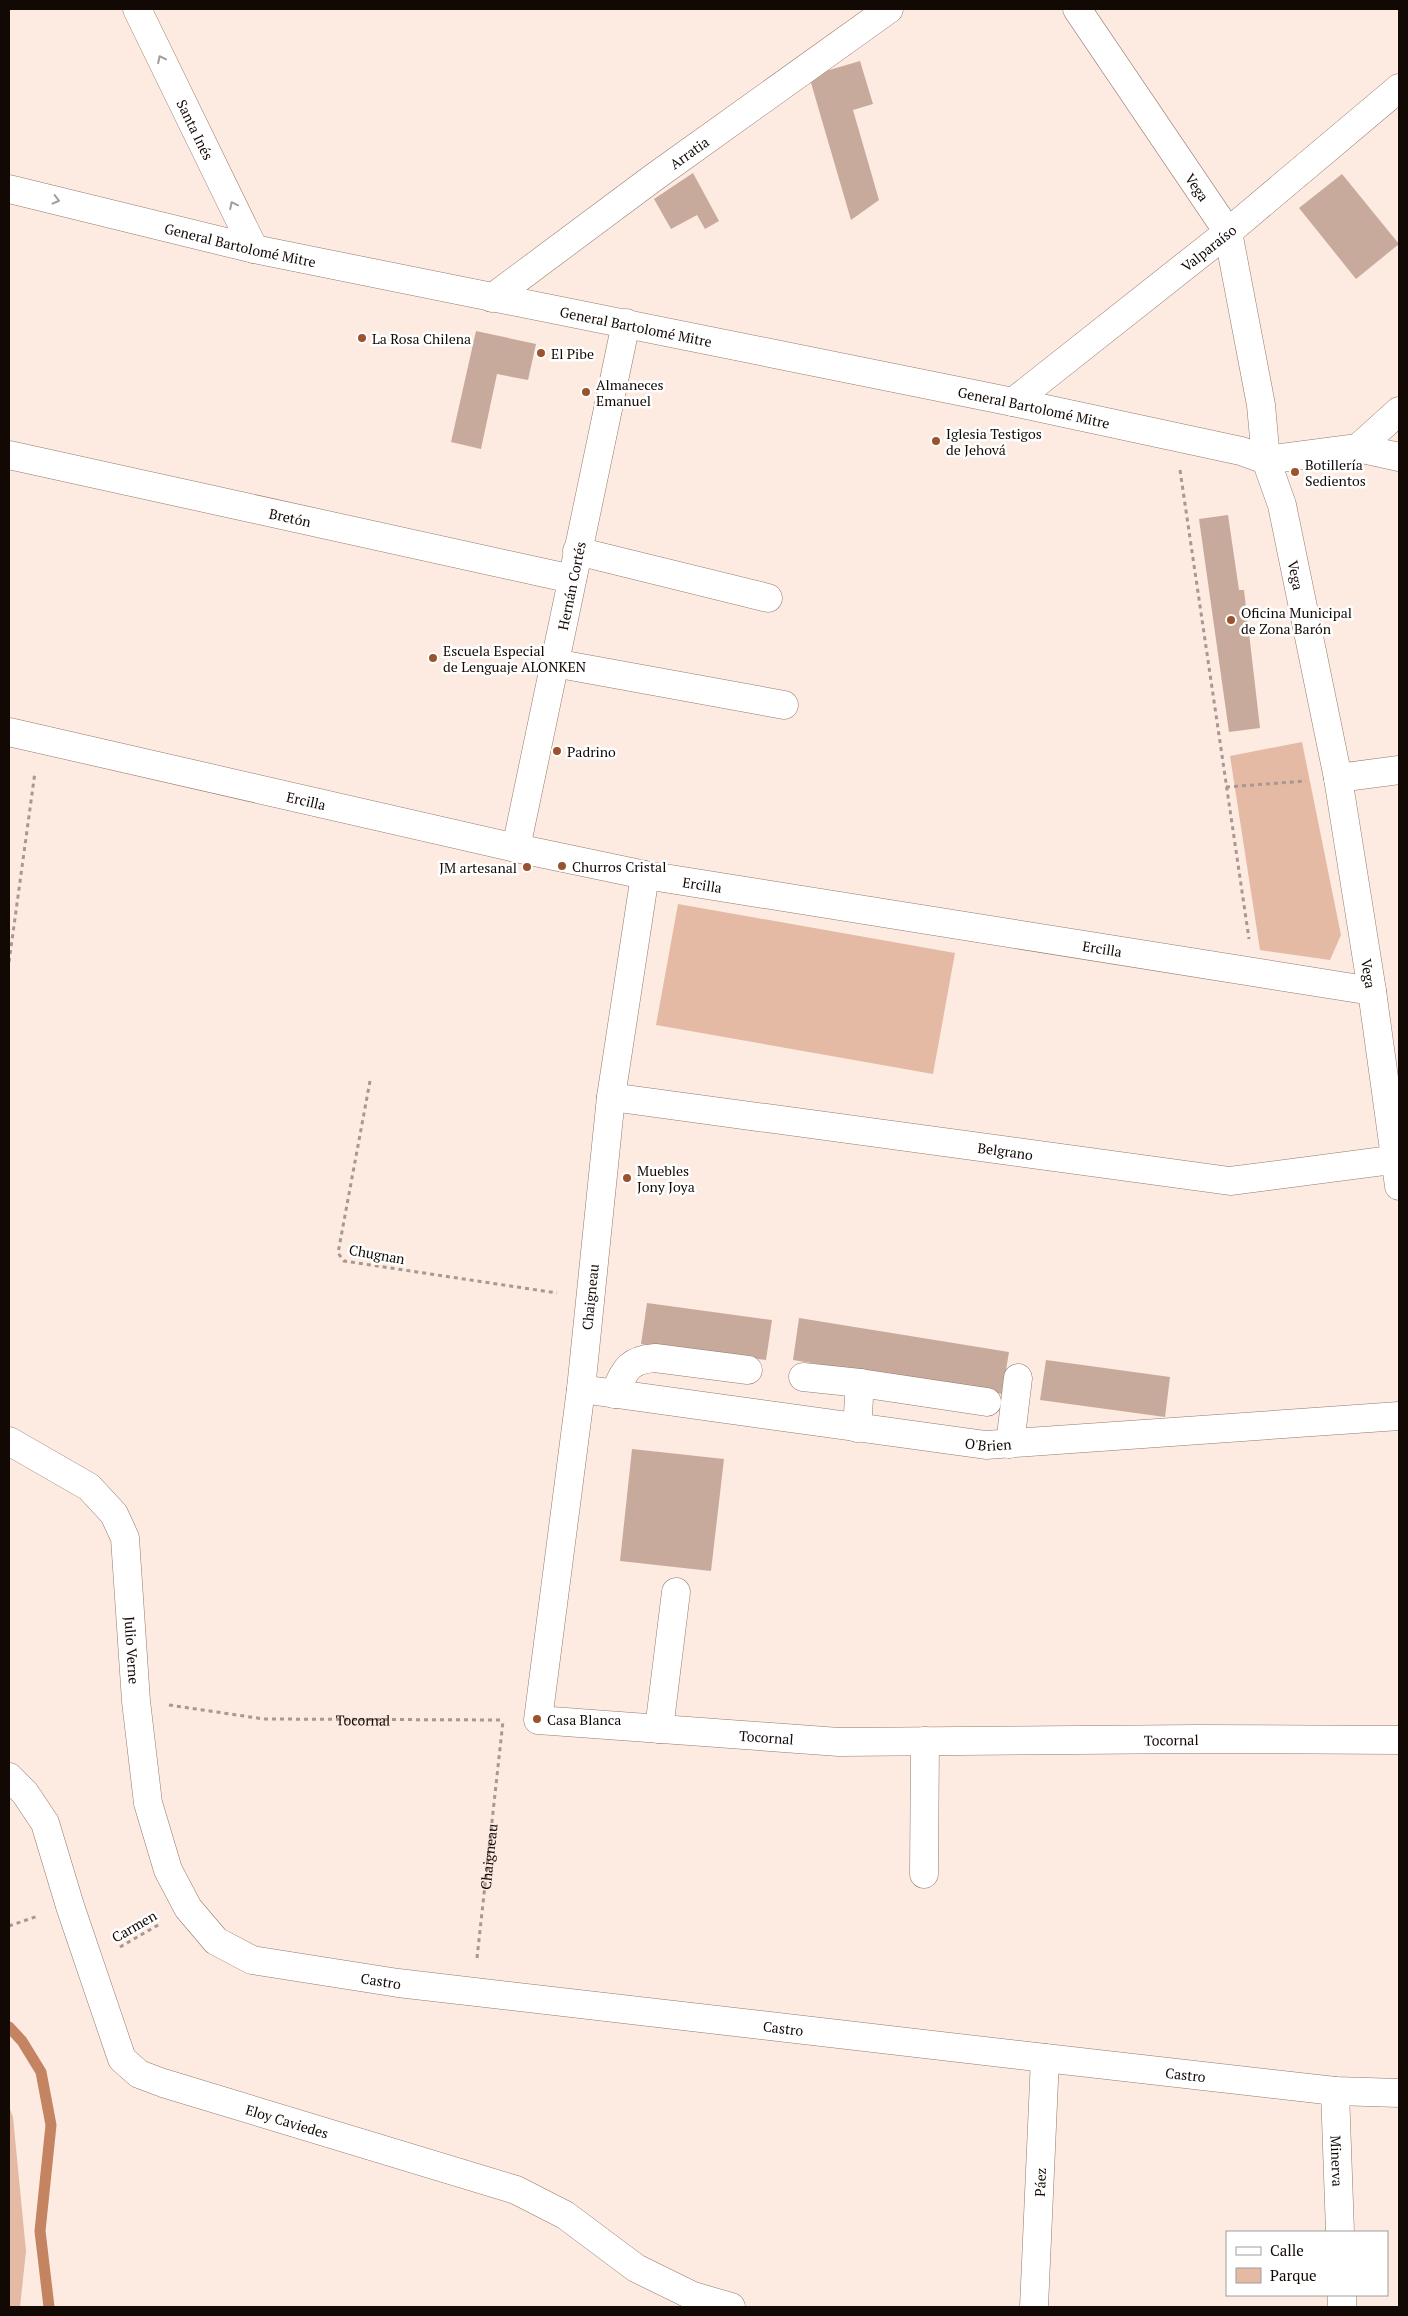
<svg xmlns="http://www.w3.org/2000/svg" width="1408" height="2316" viewBox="0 0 1408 2316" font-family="'PT Serif',serif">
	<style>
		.green { fill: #e4baa5 }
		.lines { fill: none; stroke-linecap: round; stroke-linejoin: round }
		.stream { stroke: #c48361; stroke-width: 11 }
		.building { fill: #c8aa9c }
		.minor-casing { stroke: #95796b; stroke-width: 29 }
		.path { stroke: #a79891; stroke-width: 3; stroke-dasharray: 4 4; stroke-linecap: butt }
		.minor { stroke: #fff; stroke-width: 28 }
		.oneway { stroke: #a09d9b }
		.poi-dot { fill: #9a532c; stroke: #fff; stroke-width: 2 }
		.labels { text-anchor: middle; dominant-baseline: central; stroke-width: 5; stroke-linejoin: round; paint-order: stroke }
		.street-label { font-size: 14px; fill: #120905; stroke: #fff }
		.poi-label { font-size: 14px; fill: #120905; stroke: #fff; text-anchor: start }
	</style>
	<rect width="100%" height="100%" fill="#fdeae1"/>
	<path class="green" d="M1302 742 1341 935 1330 960 1260 950 1230 756Z
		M678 904 955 953 933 1074 656 1025Z
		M9 2107 13 2117 26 2251 20 2307H9Z"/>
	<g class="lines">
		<path class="stream" d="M9 2027 22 2041 41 2072 51 2125 40 2231 49 2307"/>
	</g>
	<path class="building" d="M860 61 873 104 853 110 879 200 851 220 809 76Z
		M693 173 719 221 705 229 697 215 671 229 654 199Z
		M1342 174 1399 244 1356 279 1299 208Z
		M476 331 536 344 528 380 497 374 481 449 451 442Z
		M1228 515 1239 590H1244L1260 728 1229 732 1199 519Z
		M647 1303 772 1320 766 1360 641 1344Z
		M799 1318 1009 1352 1002 1394 793 1360Z
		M1046 1360 1170 1377 1165 1417 1040 1400Z
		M632 1449 724 1459 711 1571 620 1561Z"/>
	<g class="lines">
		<g class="minor-casing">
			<g id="minor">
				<path id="s3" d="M137 9 254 249"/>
				<path id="s4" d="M1077 9 1228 232 1261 405 1266 460 1282 505 1338 778 1372 991 1399 1186"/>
				<path id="s5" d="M9 189 254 249 1013 402 1241 451 1266 460 1358 448 1399 411"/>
				<path id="s6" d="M492 298 653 178 889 9"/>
				<path id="s7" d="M1013 402 1228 232 1399 88"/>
				<path d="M1358 448 1399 457"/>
				<path id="s8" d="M9 455 572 579"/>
				<path d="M577 551 768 598"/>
				<path d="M554 663 784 705"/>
				<path id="s9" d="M9 732 516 848 645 875 1372 991"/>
				<path d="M1338 778 1399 770"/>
				<path id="s10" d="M516 848 626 323"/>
				<path id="s11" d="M645 875 611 1097 581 1389 538 1720 839 1742 1197 1739 1399 1740"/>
				<path id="s12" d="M611 1097 1230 1181 1399 1159"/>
				<path d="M803 1377 860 1383"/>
				<path id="s13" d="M581 1389 986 1445 1399 1416"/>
				<path d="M614 1394C625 1371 627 1360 655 1358L748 1370"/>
				<path d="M857 1428 860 1383 987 1402"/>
				<path id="s14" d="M9 1441 89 1487 114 1514 125 1538 136 1701 148 1803 168 1870 188 1908 216 1941 252 1960 398 1983 1045 2058 1335 2091 1399 2093"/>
				<path d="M1010 1444 1018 1378"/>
				<path d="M659 1729 676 1592"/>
				<path id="s15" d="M9 1777 25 1793 45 1823 70 1906 122 2059 139 2074 163 2083 516 2190 565 2215 636 2268 693 2296 731 2307"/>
				<path d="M924 1874 925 1741"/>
				<path id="s16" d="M1335 2091 1340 2232"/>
				<path d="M1342 2295V2307"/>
				<path id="s17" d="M1034 2307 1045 2058"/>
			</g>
		</g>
		<g class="path">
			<path d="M1180 470 1249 939"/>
			<path d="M1226 787 1306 781"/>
			<path d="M9 962 35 772"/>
			<path d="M370 1081 338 1253 344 1261 557 1293"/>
			<path id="s1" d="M169 1705 264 1719 504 1720"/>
			<path d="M9 1926 38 1916"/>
			<path d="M120 1947 160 1924"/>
			<path id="s2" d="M477 1958 503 1721"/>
		</g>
		<use href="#minor" class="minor"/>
	</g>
	<defs><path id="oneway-chevron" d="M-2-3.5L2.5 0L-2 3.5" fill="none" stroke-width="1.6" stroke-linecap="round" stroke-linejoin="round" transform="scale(1.25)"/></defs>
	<g class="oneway">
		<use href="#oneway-chevron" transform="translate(161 59) rotate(-116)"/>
		<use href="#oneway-chevron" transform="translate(56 200) rotate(14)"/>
		<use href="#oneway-chevron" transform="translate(233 205) rotate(-116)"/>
	</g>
	<g class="poi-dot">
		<circle cx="362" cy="338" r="5"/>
		<circle cx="541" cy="353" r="5"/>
		<circle cx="586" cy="392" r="5"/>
		<circle cx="936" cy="441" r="5"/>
		<circle cx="1295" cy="472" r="5"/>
		<circle cx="1231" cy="620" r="5"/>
		<circle cx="433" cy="658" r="5"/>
		<circle cx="557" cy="751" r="5"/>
		<circle cx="562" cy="866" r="5"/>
		<circle cx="527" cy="867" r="5"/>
		<circle cx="627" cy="1178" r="5"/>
		<circle cx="537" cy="1719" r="5"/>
	</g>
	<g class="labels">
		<g class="street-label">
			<text stroke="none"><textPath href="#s3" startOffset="134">Santa Inés</textPath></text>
			<text stroke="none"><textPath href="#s6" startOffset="245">Arratia</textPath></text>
			<text stroke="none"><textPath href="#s4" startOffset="215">Vega</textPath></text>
			<text stroke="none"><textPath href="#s5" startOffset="238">General Bartolomé Mitre</textPath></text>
			<text stroke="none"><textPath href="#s7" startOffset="249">Valparaíso</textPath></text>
			<text stroke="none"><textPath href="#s5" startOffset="642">General Bartolomé Mitre</textPath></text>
			<text stroke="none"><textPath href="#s5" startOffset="1048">General Bartolomé Mitre</textPath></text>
			<text stroke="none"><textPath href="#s8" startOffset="288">Bretón</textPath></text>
			<text stroke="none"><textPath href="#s4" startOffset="620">Vega</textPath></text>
			<text stroke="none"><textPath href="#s10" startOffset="268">Hernán Cortés</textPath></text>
			<text stroke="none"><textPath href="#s9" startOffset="305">Ercilla</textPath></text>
			<text stroke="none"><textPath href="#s9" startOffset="710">Ercilla</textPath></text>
			<text stroke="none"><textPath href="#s9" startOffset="1115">Ercilla</textPath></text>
			<text stroke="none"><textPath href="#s4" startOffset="1025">Vega</textPath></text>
			<text stroke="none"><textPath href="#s12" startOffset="398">Belgrano</textPath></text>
			<text transform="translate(377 1254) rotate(10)">Chugnan</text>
			<text transform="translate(590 1297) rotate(-84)">Chaigneau</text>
			<text stroke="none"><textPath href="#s13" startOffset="411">O'Brien</textPath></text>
			<text stroke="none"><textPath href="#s14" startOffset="268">Julio Verne</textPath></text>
			<text stroke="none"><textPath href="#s1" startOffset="195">Tocornal</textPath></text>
			<text stroke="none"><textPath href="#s11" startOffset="1081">Tocornal</textPath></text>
			<text stroke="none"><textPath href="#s11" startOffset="1486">Tocornal</textPath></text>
			<text stroke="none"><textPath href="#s2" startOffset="102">Chaigneau</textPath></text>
			<text transform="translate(134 1926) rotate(-30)">Carmen</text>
			<text stroke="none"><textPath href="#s14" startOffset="749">Castro</textPath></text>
			<text stroke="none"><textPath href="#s14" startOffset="1154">Castro</textPath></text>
			<text stroke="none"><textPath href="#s14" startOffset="1559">Castro</textPath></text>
			<text stroke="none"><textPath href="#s15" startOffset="485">Eloy Caviedes</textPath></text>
			<text stroke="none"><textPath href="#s16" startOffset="70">Minerva</textPath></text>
			<text stroke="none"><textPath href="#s17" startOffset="125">Páez</textPath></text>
		</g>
		<g class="poi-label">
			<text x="372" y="338">La Rosa Chilena</text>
			<text x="551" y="353">El Pibe</text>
			<text x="596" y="384">Almaneces<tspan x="596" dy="16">Emanuel</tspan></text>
			<text x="946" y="433">Iglesia Testigos<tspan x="946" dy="16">de Jehová</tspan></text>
			<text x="1305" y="464">Botillería<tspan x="1305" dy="16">Sedientos</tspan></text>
			<text x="1241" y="612">Oficina Municipal<tspan x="1241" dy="16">de Zona Barón</tspan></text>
			<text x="443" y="650">Escuela Especial<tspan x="443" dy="16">de Lenguaje ALONKEN</tspan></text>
			<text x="567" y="751">Padrino</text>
			<text x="572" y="866">Churros Cristal</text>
			<text x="517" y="867" text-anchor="end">JM artesanal</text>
			<text x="637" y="1170">Muebles<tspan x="637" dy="16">Jony Joya</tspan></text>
			<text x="547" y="1719">Casa Blanca</text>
		</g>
	</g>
	<rect width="1408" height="2316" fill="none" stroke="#120905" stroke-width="20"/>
	<rect x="1226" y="2231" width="162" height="65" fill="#ffffff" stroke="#a09d9b"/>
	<rect x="1236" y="2247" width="25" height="8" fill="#ffffff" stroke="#a09d9b"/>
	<text x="1270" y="2256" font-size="15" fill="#120905">Calle</text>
	<rect x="1236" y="2268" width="25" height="15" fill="#e4baa5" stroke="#a09d9b"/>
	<text x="1270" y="2281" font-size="15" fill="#120905">Parque</text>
</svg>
